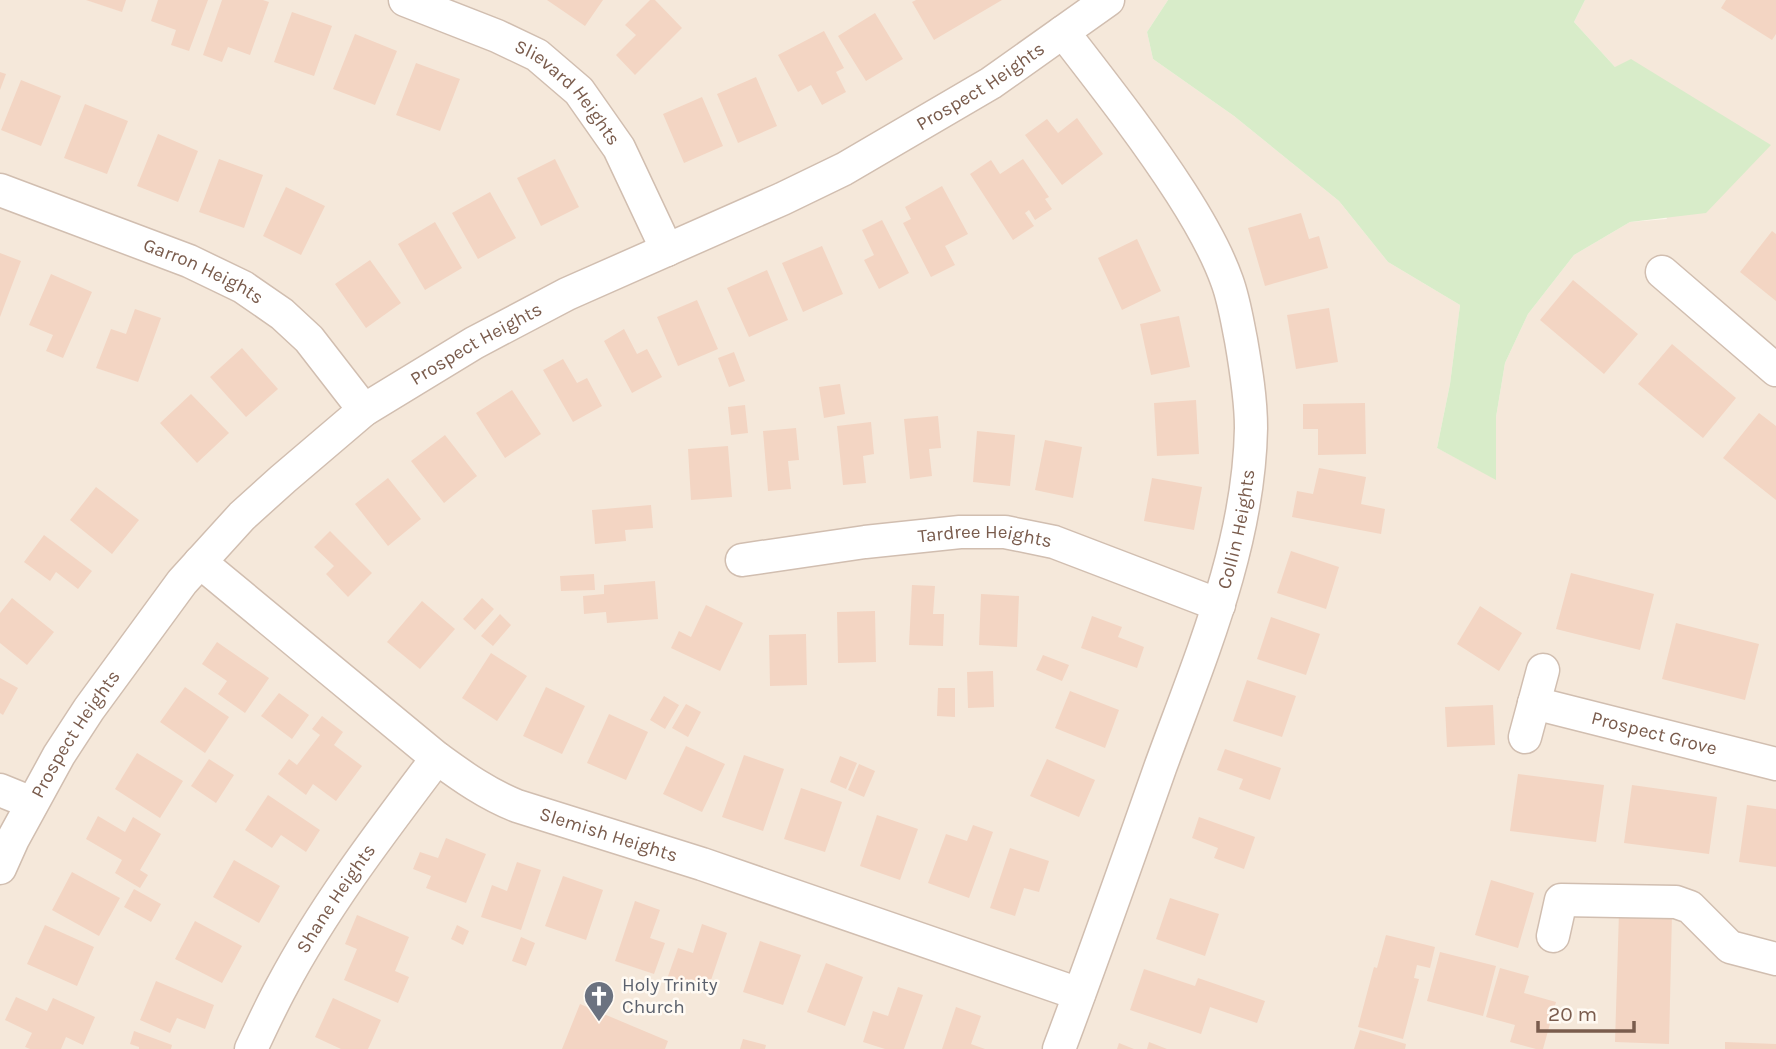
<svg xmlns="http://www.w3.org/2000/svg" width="1776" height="1049" viewBox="0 0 1776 1049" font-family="Karla,sans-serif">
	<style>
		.residential { fill: #f5e8da }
		.green { fill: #d8ecc9 }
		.building { fill: #f3d5c3 }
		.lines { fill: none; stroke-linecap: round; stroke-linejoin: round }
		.minor-casing { stroke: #d1beb0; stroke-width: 35 }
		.minor { stroke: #fff; stroke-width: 32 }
		.labels { text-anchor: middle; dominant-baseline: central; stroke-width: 5; stroke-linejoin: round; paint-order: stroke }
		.street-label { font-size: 19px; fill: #7a5c4d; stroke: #fffaf3 }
		.worship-label { font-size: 19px; fill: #5b616d; stroke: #fffaf3; text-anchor: start }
	</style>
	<rect width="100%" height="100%" fill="#fdf6ec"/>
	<path class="residential" d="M0 0H1168L1147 32 1153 59 1234 116 1339 201 1388 262 1460 305 1450 384 1437 448 1496 479V417L1505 363 1528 314 1574 255 1630 222 1667 219 1615 67 1574 22 1585 0H1776V1049H0Z"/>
	<path class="green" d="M1168 0H1585L1574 22 1615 67 1631 59 1771 145 1706 213 1630 222 1574 255 1528 314 1505 363 1496 417V480L1437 448 1450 384 1460 305 1388 262 1339 201 1234 116 1153 59 1147 32Z"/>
	<path class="building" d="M86 0H126L122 12Z
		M158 0H208L189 51 171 45 176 30 151 21Z
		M222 0H263L269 2 250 55 228 47 222 62 203 55Z
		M547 0H603L585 26Z
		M650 0H655L682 28 635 75 616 55 636 35 625 25Z
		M916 0H1002L934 40 912 2Z
		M1726 0H1776V34L1772 40 1721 8Z
		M292 12 332 26 314 76 274 62Z
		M875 13 903 59 866 81 838 36Z
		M824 31 844 68 836 72 846 92 822 105 811 85 798 92 778 55Z
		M355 34 397 51 375 105 333 89Z
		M416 63 460 79 440 131 396 115Z
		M0 72 6 74 0 90Z
		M756 77 777 126 738 143 717 94Z
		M21 80 61 96 41 146 1 130Z
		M702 97 723 146 684 163 663 114Z
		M85 104 128 121 107 174 64 158Z
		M1077 118 1103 154 1062 185 1025 135 1047 119 1058 133Z
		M158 134 198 151 178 202 137 186Z
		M219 159 263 175 244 228 199 212Z
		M555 159 579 207 541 226 517 178Z
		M1023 159 1049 197 1045 199 1052 209 1035 220 1029 210 1025 213 1034 226 1013 240 970 174 991 160 1000 174Z
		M942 186 968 234 945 246 955 265 931 277 903 223 911 219 905 207Z
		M286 187 325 206 301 255 263 236Z
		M490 192 516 238 478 259 452 213Z
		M1301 213 1309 239 1319 236 1328 268 1265 286 1248 228Z
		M882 220 909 273 879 289 864 260 874 255 862 230Z
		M435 222 462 268 425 290 398 244Z
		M1772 231 1776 234V301L1740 272Z
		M1137 239 1161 291 1122 310 1098 258Z
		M822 246 843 294 803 312 782 263Z
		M0 253 21 261 0 317Z
		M370 260 401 303 366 328 335 284Z
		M767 270 788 320 749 337 727 288Z
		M51 274 92 292 63 358 46 351 53 335 29 325Z
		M1573 280 1638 334 1604 374 1540 320Z
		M697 300 718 349 678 366 657 317Z
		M1329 308 1338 362 1296 369 1287 315Z
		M135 309 161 318 138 382 96 368 111 329 126 334Z
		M1179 316 1190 367 1151 375 1140 324Z
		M624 329 637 354 647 349 662 377 632 393 604 341Z
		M1672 344 1736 398 1703 438 1638 384Z
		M242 348 278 389 246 417 210 377Z
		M734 352 745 381 729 387 718 358Z
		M563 359 577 383 587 378 602 406 573 422 543 370Z
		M840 384 845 414 824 418 819 387Z
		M512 390 541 434 505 458 476 413Z
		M191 394 229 433 197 463 160 423Z
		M1196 400 1199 454 1157 456 1154 403Z
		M1365 403 1366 454 1318 455V429H1303V404Z
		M745 405 748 433 731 435 728 407Z
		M1759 413 1776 426V500L1723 458Z
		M938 416 941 448 929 449 932 476 910 479 904 419Z
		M871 422 874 454 863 456 866 483 843 485 837 426Z
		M796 428 799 460 788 461 791 489 768 491 763 431Z
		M977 431 1015 435 1010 486 973 482Z
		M445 435 477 476 444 503 411 461Z
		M1045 440 1082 447 1073 498 1035 490Z
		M728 446 732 497 691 500 688 449Z
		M1319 468 1366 477 1361 504 1385 509 1381 534 1292 517 1297 491 1313 494Z
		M388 478 421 519 388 546 355 504Z
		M1152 478 1202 487 1194 530 1144 521Z
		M96 487 139 520 112 554 70 520Z
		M651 505 653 528 625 530 626 541 595 544 592 510Z
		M330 531 372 573 348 597 326 574 334 566 314 547Z
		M44 535 92 571 78 589 56 572 50 581 24 562Z
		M1291 551 1339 567 1326 609 1277 593Z
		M1571 573 1654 594 1640 650 1556 629Z
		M594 574 595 590 561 591 560 576Z
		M655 581 658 619 607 623 606 612 584 614 583 596 604 594V585Z
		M912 585 935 586 933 614H944L943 646 909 645Z
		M981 594 1019 596 1017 647 979 645Z
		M12 598 54 632 27 665 0 643V613Z
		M482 598 494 609 475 630 463 619Z
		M422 601 455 629 420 669 387 642Z
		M706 605 743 623 720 671 671 648 679 631 691 637Z
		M1480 606 1522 633 1499 671 1457 644Z
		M875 611 876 662 838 663 837 612Z
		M500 614 511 625 493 646 481 636Z
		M1092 616 1122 627 1118 637 1144 647 1137 668 1081 648Z
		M1271 617 1320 634 1306 675 1257 659Z
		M1676 623 1759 644 1745 700 1662 679Z
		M806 634 807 685 770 686 769 635Z
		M217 642 269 678 245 713 218 694 227 681 202 664Z
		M491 653 527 676 497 721 462 698Z
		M1043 655 1069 665 1062 681 1036 670Z
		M993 671 994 707 968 708 967 672Z
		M0 678 18 688 3 715 0 713Z
		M1247 680 1296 696 1282 737 1233 721Z
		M185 687 229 717 205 753 160 722Z
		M546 687 585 706 562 754 523 736Z
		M938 688H955V717L937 716Z
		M1070 691 1119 710 1105 748 1055 728Z
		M279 693 309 715 292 739 261 716Z
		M664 696 679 705 665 729 650 720Z
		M686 704 701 712 688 737 672 728Z
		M1493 705 1495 745 1447 747 1445 707Z
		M609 714 648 732 626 780 587 763Z
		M322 716 343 732 334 745 362 766 336 801 313 784 306 795 278 774 289 759 297 765 320 735 312 729Z
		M686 746 725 764 702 812 663 794Z
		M1225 749 1281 768 1270 800 1239 789 1243 779 1217 770Z
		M137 753 183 781 160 818 115 789Z
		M744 755 784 769 763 831 722 817Z
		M840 756 857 763 846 789 830 782Z
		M209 759 234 775 216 803 191 786Z
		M1047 759 1095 780 1079 817 1030 796Z
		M859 764 875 771 864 797 848 790Z
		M1518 774 1604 785 1596 842 1510 831Z
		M1632 785 1717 797 1709 854 1624 843Z
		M801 788 842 802 825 852 784 839Z
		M268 795 320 830 306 852 281 835 272 848 245 830Z
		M1747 805 1776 809V867L1739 862Z
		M877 815 918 829 900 880 860 866Z
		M98 816 125 832 133 817 161 834 140 870 148 875 140 888 115 873 122 860 86 839Z
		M1199 817 1255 837 1244 869 1214 858 1218 848 1192 838Z
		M973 825 993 832 969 898 928 883 946 834 967 841Z
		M446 838 486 854 466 903 426 888 431 876 413 869 420 852 438 858Z
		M1010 848 1049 861 1039 892 1024 888 1015 916 990 908Z
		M234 860 280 886 259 923 213 897Z
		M517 862 541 870 521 930 481 917 492 885 507 891Z
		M72 872 120 898 99 936 52 910Z
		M563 876 603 890 586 940 545 926Z
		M1491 880 1534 893 1518 948 1475 935Z
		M134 889 161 904 151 922 124 907Z
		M1170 898 1219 914 1205 956 1156 939Z
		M635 901 660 910 650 938 665 943 654 974 615 961Z
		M1619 912 1672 914 1669 1044 1615 1042Z
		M357 915 409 937 395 971 409 977 398 1003 344 980 357 949 345 944Z
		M195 921 242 946 222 983 175 959Z
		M702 924 727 933 707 992 667 979 678 948 693 953Z
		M45 925 94 947 77 986 27 964Z
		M457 925 469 931 463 945 451 939Z
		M1386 935 1435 947 1430 968 1417 965 1414 978 1419 979 1403 1039 1358 1027 1374 967 1377 968Z
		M521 937 535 943 526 966 512 961Z
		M760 941 801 955 783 1005 743 992Z
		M1440 952 1496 966 1483 1016 1427 1001Z
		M826 963 863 977 845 1026 807 1012Z
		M1500 968 1529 976 1524 993 1556 1002 1543 1049H1536L1510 1042 1515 1025 1486 1017Z
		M1144 969 1195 986 1198 978 1265 1001 1257 1023 1210 1007 1201 1034 1130 1010Z
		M156 981 214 1005 205 1029 177 1018 170 1033 140 1020Z
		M898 987 923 995 904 1049H885L863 1042 873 1011 888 1016Z
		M16 997 47 1011 53 998 95 1017 83 1045 66 1037 61 1049H30L25 1047 32 1033 5 1020Z
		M333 998 381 1020 368 1049H341L315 1037Z
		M580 1004 668 1041 665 1049H562Z
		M956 1007 981 1016 971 1044 985 1049H942Z
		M1360 1030 1406 1044 1405 1049H1354Z
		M134 1031 172 1045 171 1049H139V1047L130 1044Z
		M743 1039 766 1045 765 1049H740Z
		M1149 1042 1167 1049H1147Z
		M1725 1042 1776 1044V1049H1725Z
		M1119 1043 1134 1049H1117Z"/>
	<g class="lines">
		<g class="minor-casing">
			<g id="minor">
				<path id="s1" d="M405 0 497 36 537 55 579 91 619 148 667 250"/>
				<path id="s2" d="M0 190 189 261 243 287 282 314 309 339 364 410"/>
				<path d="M1662 272 1776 370"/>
				<path id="s3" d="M742 560 865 542 960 532H1005L1054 542 1219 605"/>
				<path id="s4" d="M200 562 437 758C463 777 487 794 517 806L702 864 1079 994"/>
				<path id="s5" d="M1534 703 1776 764"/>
				<path d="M1525 737 1543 670"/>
				<path d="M0 790 32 803"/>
				<path id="s6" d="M0 868 13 839 59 755 89 709 182 582 242 516 283 479 364 410 474 343 567 294 782 199 844 169 991 83 1108 0"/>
				<path d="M1553 936 1561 900 1676 902 1690 907 1730 947 1776 959"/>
				<path id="s7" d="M251 1049C261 1028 271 1006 282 986 325 905 382 831 437 758"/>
				<path id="s8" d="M1059 1049C1094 956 1127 862 1160 768 1200 658 1249 546 1251 428 1251 399 1246 369 1241 340 1237 320 1234 300 1227 281 1216 250 1199 221 1181 193 1145 137 1104 85 1063 32"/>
			</g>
		</g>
		<use href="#minor" class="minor"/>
	</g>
	<defs>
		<g id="church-pin" transform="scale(1.575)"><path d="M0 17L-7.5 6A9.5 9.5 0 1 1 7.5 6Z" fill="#6b7280" stroke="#fffaf3"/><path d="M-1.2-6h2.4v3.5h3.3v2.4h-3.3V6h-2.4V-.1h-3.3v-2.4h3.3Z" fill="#fff"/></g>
	</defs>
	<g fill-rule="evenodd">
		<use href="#church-pin" x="599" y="996"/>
	</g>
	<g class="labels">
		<g class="street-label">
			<text stroke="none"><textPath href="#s6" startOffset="1288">Prospect Heights</textPath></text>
			<text stroke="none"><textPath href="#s1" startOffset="191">Slievard Heights</textPath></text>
			<text stroke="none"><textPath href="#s2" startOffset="219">Garron Heights</textPath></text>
			<text stroke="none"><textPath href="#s6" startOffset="721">Prospect Heights</textPath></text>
			<text stroke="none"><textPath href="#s8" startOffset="550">Collin Heights</textPath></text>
			<text stroke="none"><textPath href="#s3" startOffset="245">Tardree Heights</textPath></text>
			<text stroke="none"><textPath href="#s5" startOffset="124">Prospect Grove</textPath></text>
			<text stroke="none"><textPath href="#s6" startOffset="154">Prospect Heights</textPath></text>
			<text stroke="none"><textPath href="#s4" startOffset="497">Slemish Heights</textPath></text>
			<text stroke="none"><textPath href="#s7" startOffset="173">Shane Heights</textPath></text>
		</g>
		<g class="worship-label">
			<text x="622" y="985">Holy Trinity<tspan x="622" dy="22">Church</tspan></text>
		</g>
	</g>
	<path d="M1538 1021v10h96v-10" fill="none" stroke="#7a5c4d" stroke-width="3.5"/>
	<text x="1548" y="1021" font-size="21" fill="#7a5c4d" stroke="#fffaf3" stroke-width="5" paint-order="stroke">20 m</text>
</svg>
